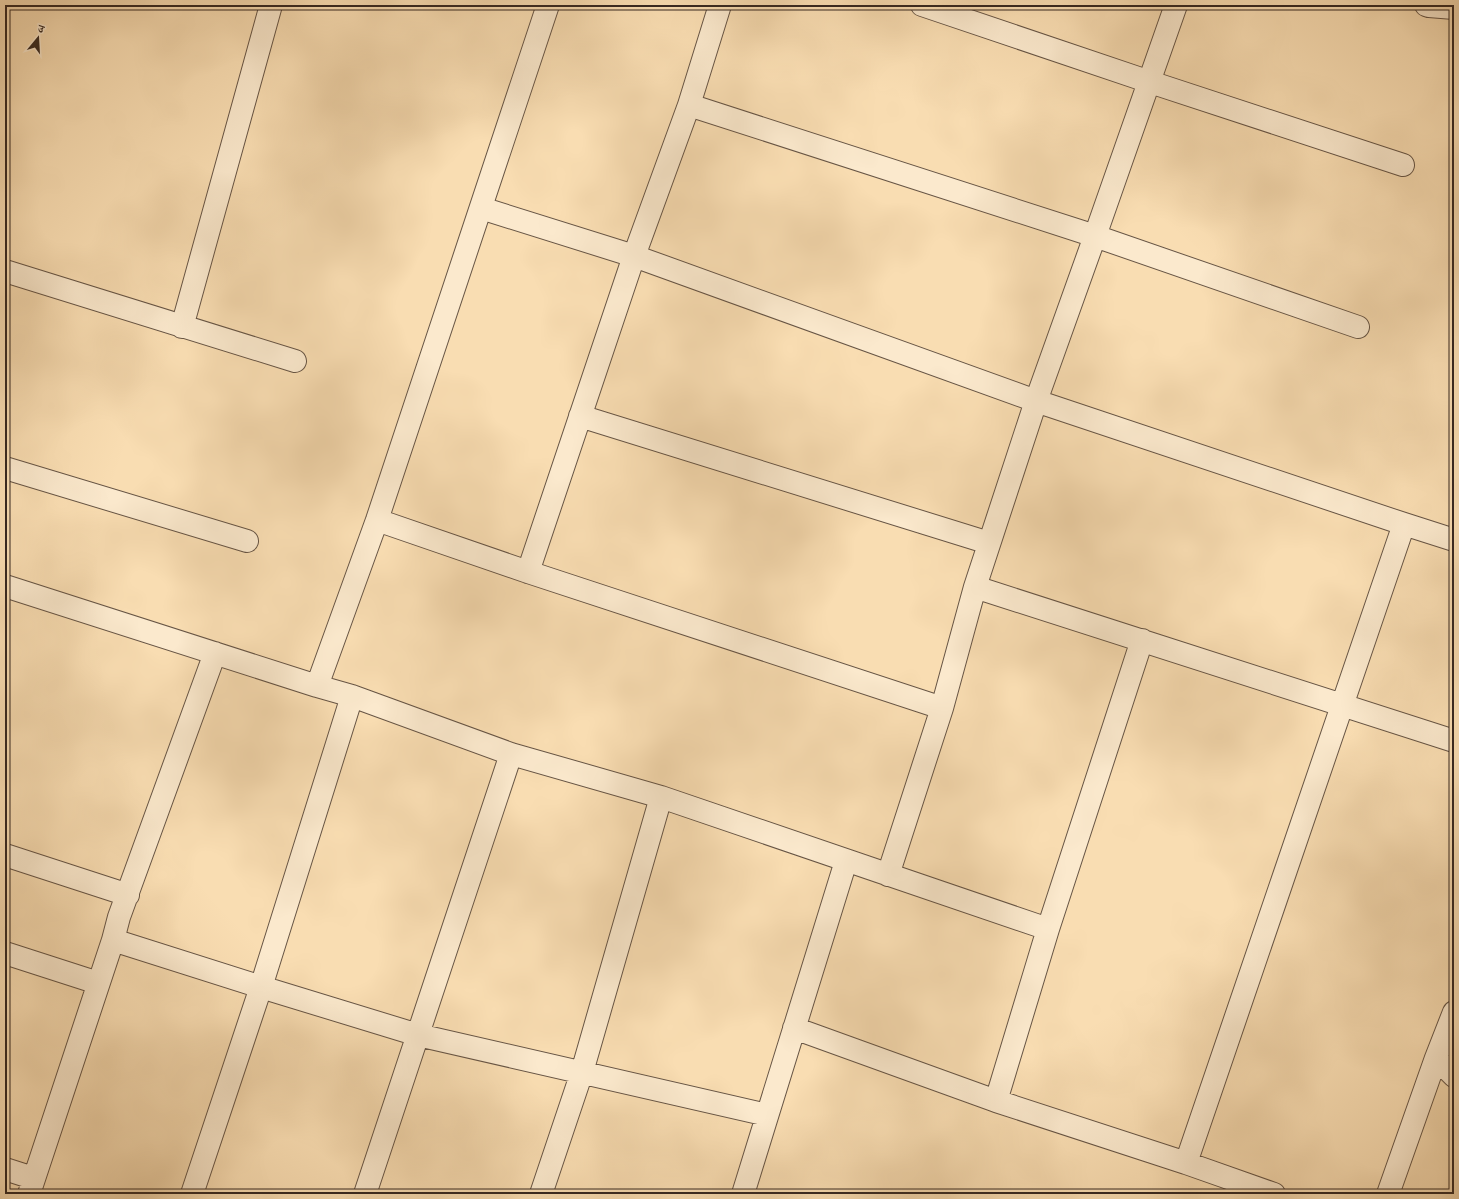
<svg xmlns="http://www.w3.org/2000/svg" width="1459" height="1199" viewBox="0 0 1459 1199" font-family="Vollkorn,'Noto Serif Devanagari',serif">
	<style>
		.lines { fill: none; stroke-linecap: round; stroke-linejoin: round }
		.minor-casing { stroke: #675545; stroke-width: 24 }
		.minor { stroke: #fbe9cd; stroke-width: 22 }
	</style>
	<rect width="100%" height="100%" fill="#f9ddb2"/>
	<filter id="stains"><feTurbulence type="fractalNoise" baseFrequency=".005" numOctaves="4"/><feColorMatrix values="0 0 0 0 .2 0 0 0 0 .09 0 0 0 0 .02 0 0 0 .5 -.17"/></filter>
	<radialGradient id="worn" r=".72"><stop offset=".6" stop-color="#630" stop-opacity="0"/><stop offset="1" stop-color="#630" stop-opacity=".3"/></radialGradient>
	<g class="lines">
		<g class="minor-casing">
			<path id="minor" d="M922 5 1150 82 1403 165
				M1426 5 1429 6 1454 8
				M689 105 1095 236 1358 327
				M481 208 634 256 1036 401 1404 524 1454 540
				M5 271 295 361
				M182 327 271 5
				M580 416 989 543
				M5 468 247 541
				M377 520 528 572 942 708
				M528 572 634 256 689 105 720 5
				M5 586 317 686 352 696 511 754 661 797 1048 929
				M975 587 1454 741
				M317 686 377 520 548 5
				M5 855 128 895
				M888 875 942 708 975 587 1036 401 1095 236 1176 5
				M113 940 261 987 418 1035 767 1115
				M5 953 98 983
				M794 1028 996 1101 1186 1163 1274 1194
				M1436 1058 1454 1076
				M996 1101 1048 929 1142 640
				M1186 1163 1404 524
				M5 1169 33 1178
				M29 1194 113 940 119 917 215 653
				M192 1194 261 987 352 696
				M365 1194 511 754
				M541 1194 582 1072 661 797
				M743 1194 846 861
				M1388 1194 1436 1058 1454 1012"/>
		</g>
		<use href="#minor" class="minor"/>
	</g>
	<rect width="1459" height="1199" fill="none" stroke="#f9ddb2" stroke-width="20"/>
	<rect x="6" y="6" width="1447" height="1187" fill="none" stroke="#362821" stroke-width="2"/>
	<rect x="10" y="10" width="1439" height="1179" fill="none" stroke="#362821"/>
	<g transform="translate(38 38) rotate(18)" stroke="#fbe9cd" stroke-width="3" paint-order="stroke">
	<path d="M0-3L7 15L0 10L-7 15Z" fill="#362821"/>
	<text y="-6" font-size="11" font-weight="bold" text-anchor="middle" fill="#362821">उ</text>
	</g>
	<rect width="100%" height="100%" filter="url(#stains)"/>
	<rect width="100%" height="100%" fill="url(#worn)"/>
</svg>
